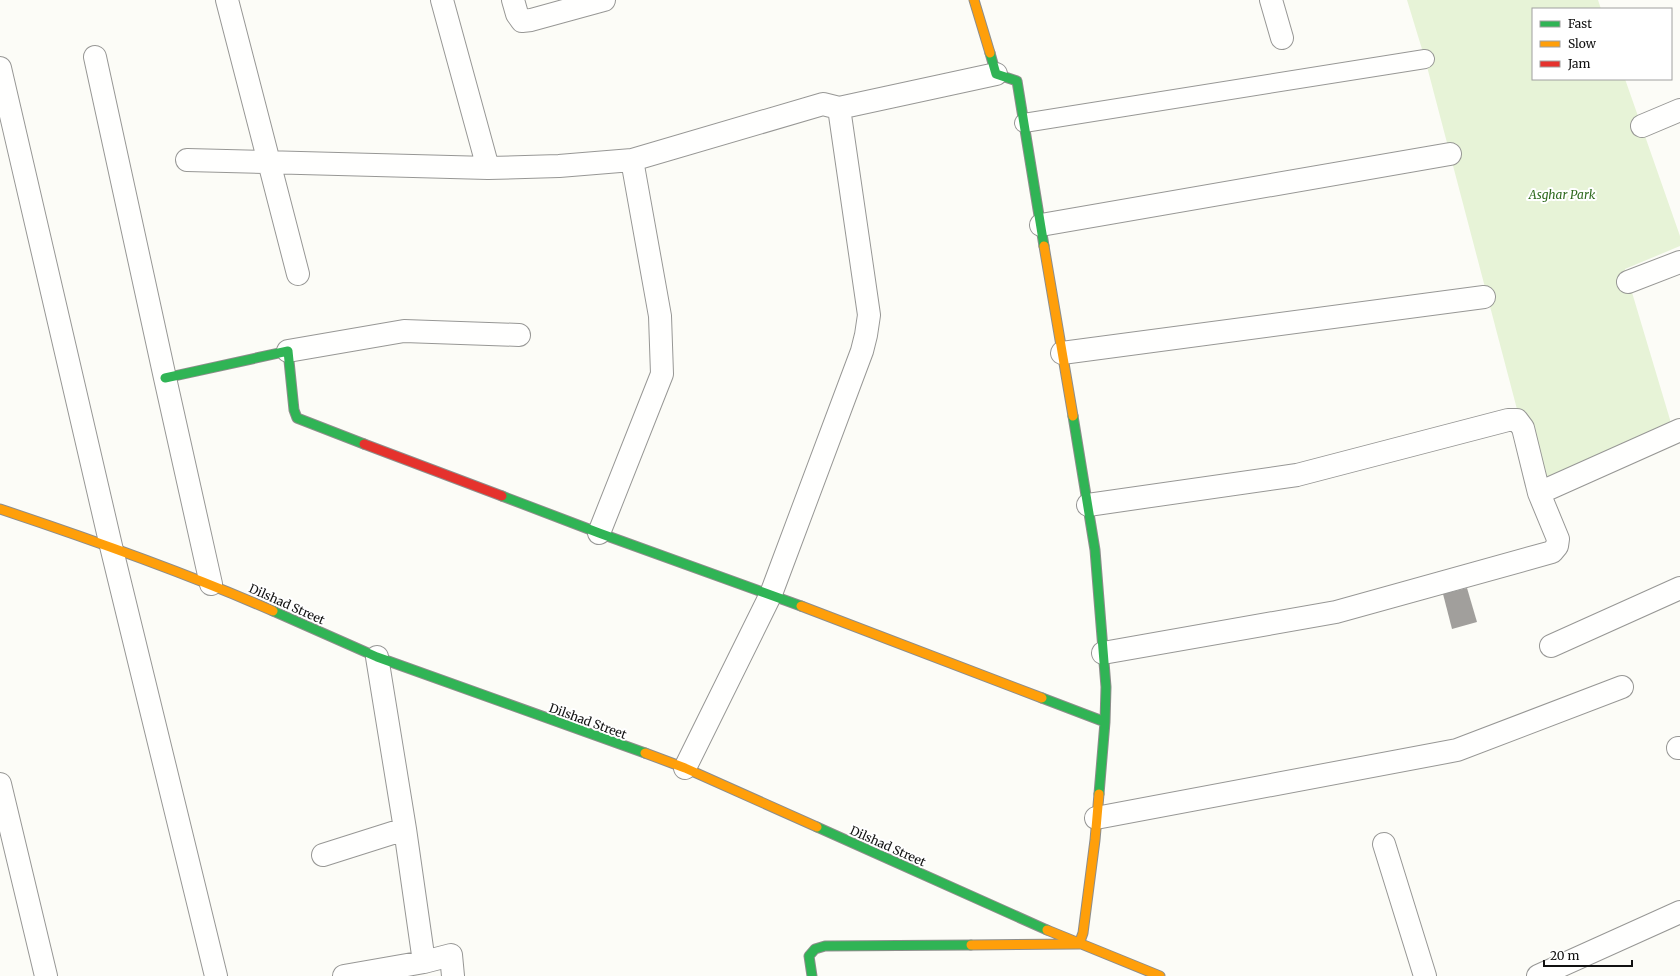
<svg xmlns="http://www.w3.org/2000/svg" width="1680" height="976" viewBox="0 0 1680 976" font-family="Merriweather,serif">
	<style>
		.green { fill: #e7f3d7 }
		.building { fill: #a19f9c }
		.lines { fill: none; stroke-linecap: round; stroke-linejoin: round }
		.lane-casing { stroke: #979795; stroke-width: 20 }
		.street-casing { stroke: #979795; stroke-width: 24 }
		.fast-casing { stroke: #8d8d8b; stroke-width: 11 }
		.slow-casing { stroke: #8d8d8b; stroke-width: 11 }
		.jam-casing { stroke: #8d8d8b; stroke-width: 11 }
		.lane { stroke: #fffffe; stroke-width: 18 }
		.street { stroke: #fffffe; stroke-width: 22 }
		.fast { stroke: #30b455; stroke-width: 9 }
		.slow { stroke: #ff9f0a; stroke-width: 9 }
		.jam { stroke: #e5322d; stroke-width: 9 }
		.labels { text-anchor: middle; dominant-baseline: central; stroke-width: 4; stroke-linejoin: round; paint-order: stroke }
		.park-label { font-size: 12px; font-style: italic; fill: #2f6a1f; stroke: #fff }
		.street-label { font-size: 12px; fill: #111; stroke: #fff }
	</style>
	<rect width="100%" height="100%" fill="#fcfcf7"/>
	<path class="green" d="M1407 0H1598L1601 9H1533V79H1625L1680 236V246L1625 269 1674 433 1539 493 1425 59Z"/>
	<path class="building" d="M1467 588 1477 622 1452 629 1443 594Z"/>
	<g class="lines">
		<g class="lane-casing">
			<path id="lane" d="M1024 123 1425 59"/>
		</g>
		<g class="street-casing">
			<path id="street" d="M227 0 298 274
				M442 0 488 168
				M513 0 517 14 522 21 531 20 604 0
				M1271 0 1282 38
				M95 57 165 378 211 584
				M0 68 111 546 216 976
				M1642 126 1680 110
				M187 160 488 168 559 166 632 160 823 104 839 108 996 74
				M1041 225 1450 154
				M1628 282 1680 262
				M288 351 404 331 519 335
				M1062 353 1484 297
				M1088 505 1297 475 1508 420H1517L1523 428 1539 493 1680 430
				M599 533 662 374 660 316 632 160
				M1551 646 1680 588
				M1103 653 1336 612 1552 552 1557 546 1558 539 1539 493
				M1678 748H1680
				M685 768 771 594 862 351 866 335 869 315 839 108
				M0 784 46 976
				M1096 818 1457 750 1622 687
				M1384 844 1425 976
				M323 855 405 829
				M424 962 451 955 453 976
				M344 976 424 962 405 829 377 657
				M1538 976 1680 912"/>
		</g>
		<g class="fast-casing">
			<path id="fast" d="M990 53 996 74 1017 81 1044 246
				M165 378 288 351 294 410 297 418 364 444
				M1073 416 1095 550 1106 687 1105 722 1099 794
				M502 496 599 533 801 606
				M273 611 377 657 645 753
				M1042 698 1105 722
				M817 827 1047 930
				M812 976 809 956 815 949 825 946 971 945"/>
		</g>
		<g class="slow-casing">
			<path id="slow" d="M974 0 990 53
				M1044 246 1073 416
				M0 509C93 540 184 572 273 611
				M801 606 1042 698
				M645 753 685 768 817 827
				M1047 930 1160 976
				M971 945 1079 944 1083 933 1095 840 1099 794"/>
		</g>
		<g class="jam-casing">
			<path id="jam" d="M364 444 502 496"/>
		</g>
		<use href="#lane" class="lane"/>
		<use href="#street" class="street"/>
		<use href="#fast" class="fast"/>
		<use href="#slow" class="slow"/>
		<use href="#jam" class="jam"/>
	</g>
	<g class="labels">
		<g class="park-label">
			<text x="1562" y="194">Asghar Park</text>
		</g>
		<g class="street-label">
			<text transform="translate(287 604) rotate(24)">Dilshad Street</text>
			<text transform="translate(588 721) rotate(20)">Dilshad Street</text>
			<text transform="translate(888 846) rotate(24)">Dilshad Street</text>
		</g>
	</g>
	<rect x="1532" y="8" width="140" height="72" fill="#ffffff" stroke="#a0a0a0"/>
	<rect x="1540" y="21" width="20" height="6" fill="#30b455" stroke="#a0a0a0"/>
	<text x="1568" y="28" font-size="12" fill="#111111">Fast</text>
	<rect x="1540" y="41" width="20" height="6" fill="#ff9f0a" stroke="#a0a0a0"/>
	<text x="1568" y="48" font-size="12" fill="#111111">Slow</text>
	<rect x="1540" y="61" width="20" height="6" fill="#e5322d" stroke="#a0a0a0"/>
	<text x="1568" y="68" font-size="12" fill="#111111">Jam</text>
	<path d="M1544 960v6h88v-6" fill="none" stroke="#111111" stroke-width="2"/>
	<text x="1550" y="960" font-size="12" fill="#111111" stroke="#ffffff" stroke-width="3" paint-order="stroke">20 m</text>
</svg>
